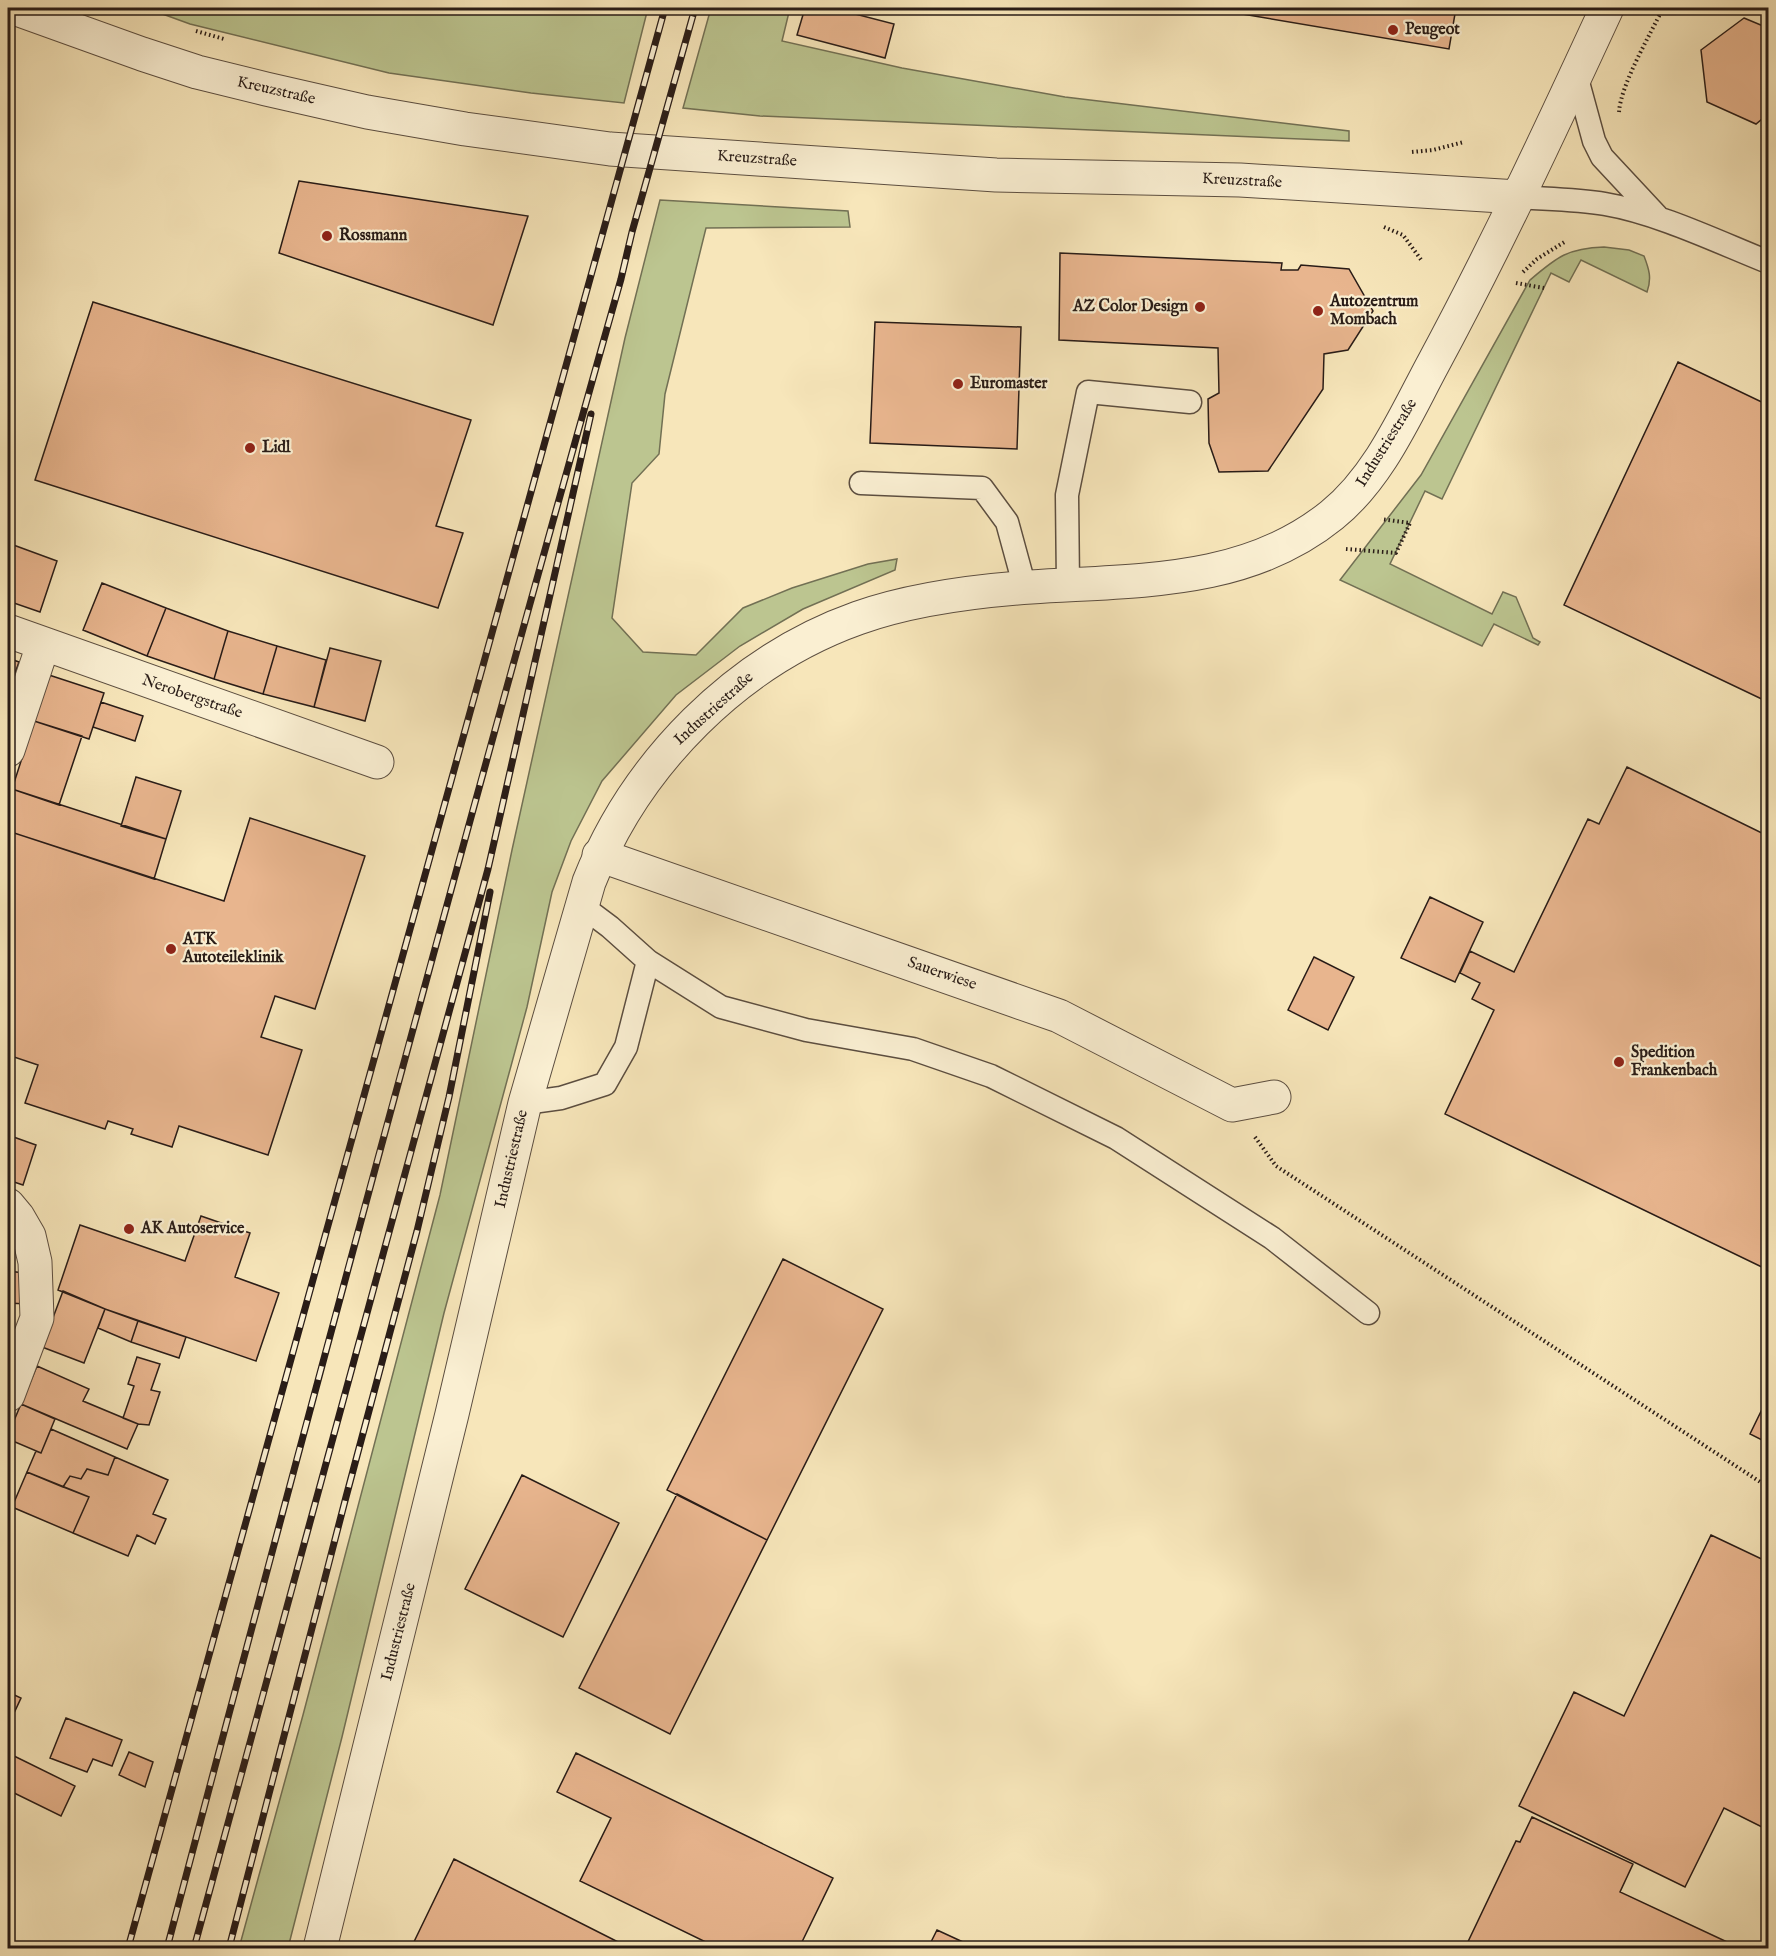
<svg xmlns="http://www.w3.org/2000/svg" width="1776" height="1956" viewBox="0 0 1776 1956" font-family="'IM FELL English',serif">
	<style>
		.green { fill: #bcc590; stroke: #727054; stroke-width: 1.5 }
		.building { fill: #e8b58e; stroke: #291c17; stroke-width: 1.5 }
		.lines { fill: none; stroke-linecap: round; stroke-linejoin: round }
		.service-casing { stroke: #5c4e40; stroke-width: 25 }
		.minor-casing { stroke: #5c4e40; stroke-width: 35 }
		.tertiary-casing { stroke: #5c4e40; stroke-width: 35 }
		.path { stroke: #291c17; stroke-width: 4; stroke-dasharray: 1.5 3; stroke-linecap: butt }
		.service { stroke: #faefd2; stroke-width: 22 }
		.minor { stroke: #faefd2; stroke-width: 33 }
		.tertiary { stroke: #faefd2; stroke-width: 33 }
		.rail-casing { stroke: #291c17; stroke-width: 7 }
		.rail { stroke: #faefd2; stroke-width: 4.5; stroke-dasharray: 14; stroke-linecap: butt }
		.poi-dot { fill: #8f2418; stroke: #faefd2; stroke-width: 2 }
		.labels { text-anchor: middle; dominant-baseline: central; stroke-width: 4.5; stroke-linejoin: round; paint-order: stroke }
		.poi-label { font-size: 16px; font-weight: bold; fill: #291c17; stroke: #faefd2; text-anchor: start }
		.street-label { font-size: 16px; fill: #291c17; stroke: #faefd2 }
	</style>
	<rect width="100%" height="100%" fill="#f7e6ba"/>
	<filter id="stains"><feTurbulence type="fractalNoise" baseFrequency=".00333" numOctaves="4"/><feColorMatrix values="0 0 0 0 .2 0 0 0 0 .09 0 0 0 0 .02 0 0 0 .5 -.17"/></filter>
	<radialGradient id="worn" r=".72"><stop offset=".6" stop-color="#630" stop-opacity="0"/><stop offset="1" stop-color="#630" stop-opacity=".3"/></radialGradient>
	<path class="green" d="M146 8H648L624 103 531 93 389 73 190 24Z
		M711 8H790L782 41 902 68 1065 97 1349 131V141L760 116 683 108Z
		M660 200 848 211 850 227 706 228 665 394 659 454 632 483 612 618 643 652 696 655 743 608 792 588 868 564 897 559 895 570 803 609 740 646 676 695 602 781 571 841 552 892 527 1007 444 1313 342 1737 288 1948H239L303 1715 440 1195 512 850 625 338Z
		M1604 247 1629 250 1644 256C1649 269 1652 278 1647 292L1581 260 1569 282 1551 273 1442 499 1425 491 1390 564 1492 614 1503 592 1516 597 1533 638 1540 642 1538 645 1494 624 1482 646 1340 580 1421 475 1530 280C1556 258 1567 248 1604 247Z"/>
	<path class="building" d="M805 8H832L894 24 885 58 797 35Z
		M1219 8H1456L1449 49 1219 10Z
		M1744 18 1768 28V114L1756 124 1707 102 1701 50Z
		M299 181 528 216 493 325 279 253Z
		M1060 253 1282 263 1281 270H1298L1301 265 1349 269 1373 311 1348 350 1324 354 1323 389 1268 471 1219 472 1209 443 1208 399 1219 393 1218 348 1059 340Z
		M93 302 471 420 436 526 463 533 438 608 35 480Z
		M875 322 1021 327 1017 449 870 443Z
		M1678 362 1768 405V702L1564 605Z
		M8 543 57 561 40 612 8 601Z
		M102 583 166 608 147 656 83 630Z
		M166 608 228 631 214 679 147 656Z
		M228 631 277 646 263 694 214 679Z
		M277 646 326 660 314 707 263 694Z
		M330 648 381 661 365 721 314 707Z
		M8 658 19 662 8 692Z
		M49 675 104 693 89 739 34 721Z
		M101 702 143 716 135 741 93 727Z
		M34 721 82 736 59 805 12 789Z
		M1627 767 1768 836V1270L1445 1114 1494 1010 1472 999 1480 983 1460 973 1470 951 1514 972 1588 819 1599 824Z
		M136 777 181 791 166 839 121 826Z
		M12 789 166 839 154 879 8 831V800Z
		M250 818 365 856 315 1009 275 996 261 1037 302 1050 268 1155 179 1126 172 1147 131 1134 133 1129 108 1121 105 1129 25 1103 38 1065 8 1055V831L224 901Z
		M1430 897 1483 922 1455 982 1401 958Z
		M1314 957 1354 977 1328 1030 1288 1010Z
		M8 1135 36 1145 23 1185 8 1180Z
		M201 1216 250 1233 235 1277 279 1293 256 1361 105 1309 58 1290 80 1225 185 1261Z
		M783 1259 883 1309 767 1540 667 1490Z
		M8 1271 24 1273 27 1304 8 1303Z
		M63 1291 105 1309 84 1363 42 1347Z
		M105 1309 138 1321 131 1342 98 1328Z
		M138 1321 186 1337 179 1358 131 1342Z
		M137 1357 160 1364 151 1390 160 1392 149 1425 138 1424 123 1418 134 1386 128 1384Z
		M37 1366 89 1389 83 1401 138 1424 127 1449 21 1404Z
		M1768 1397V1443L1750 1434Z
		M21 1404 55 1419 41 1453 8 1439V1435Z
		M51 1429 115 1457 108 1475 87 1469 81 1479 70 1476 63 1487 27 1472 36 1451 41 1453Z
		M115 1457 168 1480 153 1514 166 1519 155 1544 137 1535 128 1556 73 1533 89 1497 63 1487 70 1476 81 1479 87 1469 108 1475Z
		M27 1472 89 1497 73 1533 12 1507Z
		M522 1475 619 1523 563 1637 465 1589Z
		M677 1494 767 1540 670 1734 579 1688Z
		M1711 1535 1768 1562V1830L1724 1808 1685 1887 1519 1806 1574 1692 1624 1716Z
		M8 1692 21 1698 8 1726Z
		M66 1718 122 1740 112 1766 93 1759 87 1772 50 1758Z
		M129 1752 153 1762 145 1787 119 1775Z
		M8 1753 75 1786 61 1816 8 1790Z
		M576 1753 833 1878 799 1948H718L580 1881 611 1818 557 1792Z
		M1532 1817 1633 1864 1620 1892 1740 1948H1465L1516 1841 1520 1842Z
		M454 1859 630 1948H411Z
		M937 1930 976 1948H928Z"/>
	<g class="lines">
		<g class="service-casing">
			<path id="service" d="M1576 75 1594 141 1602 157 1657 216
				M1518 197C1546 199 1576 199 1605 204 1658 213 1718 242 1768 262
				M861 483 982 488 1007 522 1025 588
				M1068 585 1067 495 1088 392 1190 402
				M582 906 610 927 648 961 721 1007 806 1030 913 1049 991 1076 1116 1138 1272 1238 1368 1313
				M525 1103 561 1098 605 1084 626 1047 648 961"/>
		</g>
		<g class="minor-casing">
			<path id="minor" d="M8 631 377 762
				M8 750 43 645
				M599 855 1059 1016 1232 1105 1274 1097
				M8 1205 18 1217 29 1236 35 1262 37 1318 8 1395"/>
		</g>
		<g class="tertiary-casing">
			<path id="tertiary" d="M14 8 142 54 197 72 266 89 367 112 465 129 610 149 996 175 1240 180 1518 197
				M320 1948 452 1414 525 1103 589 882C636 763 737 661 858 618 911 599 975 591 1031 587 1137 580 1246 585 1332 515 1379 477 1405 416 1433 364 1496 247 1552 127 1607 8"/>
		</g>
		<path class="path" d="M196 31 224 39
			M1619 112C1621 84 1650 35 1663 8
			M1412 152 1433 150 1464 142
			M1384 227 1403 235 1422 261
			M1523 272 1537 259 1566 241
			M1516 283 1544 288
			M1346 549 1396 553 1410 523 1381 519
			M1255 1137 1276 1166 1768 1487"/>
		<use href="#service" class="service"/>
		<use href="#minor" class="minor"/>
		<use href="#tertiary" class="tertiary"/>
		<g class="rail-casing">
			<path id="rail" d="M128 1948 665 8
				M167 1948C314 1391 464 834 621 279L632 232 695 8
				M194 1948 488 869 591 414
				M229 1948 346 1497 417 1231 449 1097 490 892"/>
		</g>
		<use href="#rail" class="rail"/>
	</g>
	<g class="poi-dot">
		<circle cx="1393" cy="30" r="6"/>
		<circle cx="327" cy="236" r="6"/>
		<circle cx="1200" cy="307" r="6"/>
		<circle cx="1318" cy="311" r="6"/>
		<circle cx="958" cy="384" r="6"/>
		<circle cx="250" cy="448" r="6"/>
		<circle cx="171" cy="949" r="6"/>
		<circle cx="1619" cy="1062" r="6"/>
		<circle cx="129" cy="1229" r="6"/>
	</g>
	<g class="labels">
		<g class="poi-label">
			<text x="1405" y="30">Peugeot</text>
			<text x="339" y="236">Rossmann</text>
			<text x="1330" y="302">Autozentrum<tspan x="1330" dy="18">Mombach</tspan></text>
			<text x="1188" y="307" text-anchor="end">AZ Color Design</text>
			<text x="970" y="384">Euromaster</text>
			<text x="262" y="448">Lidl</text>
			<text x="183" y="940">ATK<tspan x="183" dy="18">Autoteileklinik</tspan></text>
			<text x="1631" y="1053">Spedition<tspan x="1631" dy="18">Frankenbach</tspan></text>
			<text x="141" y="1229">AK Autoservice</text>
		</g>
		<g class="street-label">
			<text transform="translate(276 91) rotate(13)">Kreuzstraße</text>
			<text transform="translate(757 159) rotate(4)">Kreuzstraße</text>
			<text transform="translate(1242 181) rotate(3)">Kreuzstraße</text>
			<text transform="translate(1387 443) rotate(-58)">Industriestraße</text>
			<text transform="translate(192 697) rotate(19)">Nerobergstraße</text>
			<text transform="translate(714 709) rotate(-42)">Industriestraße</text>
			<text transform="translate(942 974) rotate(19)">Sauerwiese</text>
			<text transform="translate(512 1159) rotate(-77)">Industriestraße</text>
			<text transform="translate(399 1632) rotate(-76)">Industriestraße</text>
		</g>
	</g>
	<rect width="1776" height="1956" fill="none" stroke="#f7e6ba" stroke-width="30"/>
	<rect x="9" y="9" width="1758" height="1938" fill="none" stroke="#291c17" stroke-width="3"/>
	<rect x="15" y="15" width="1746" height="1926" fill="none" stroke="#291c17" stroke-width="1.5"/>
	<rect width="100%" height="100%" filter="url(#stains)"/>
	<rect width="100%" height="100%" fill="url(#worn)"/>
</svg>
